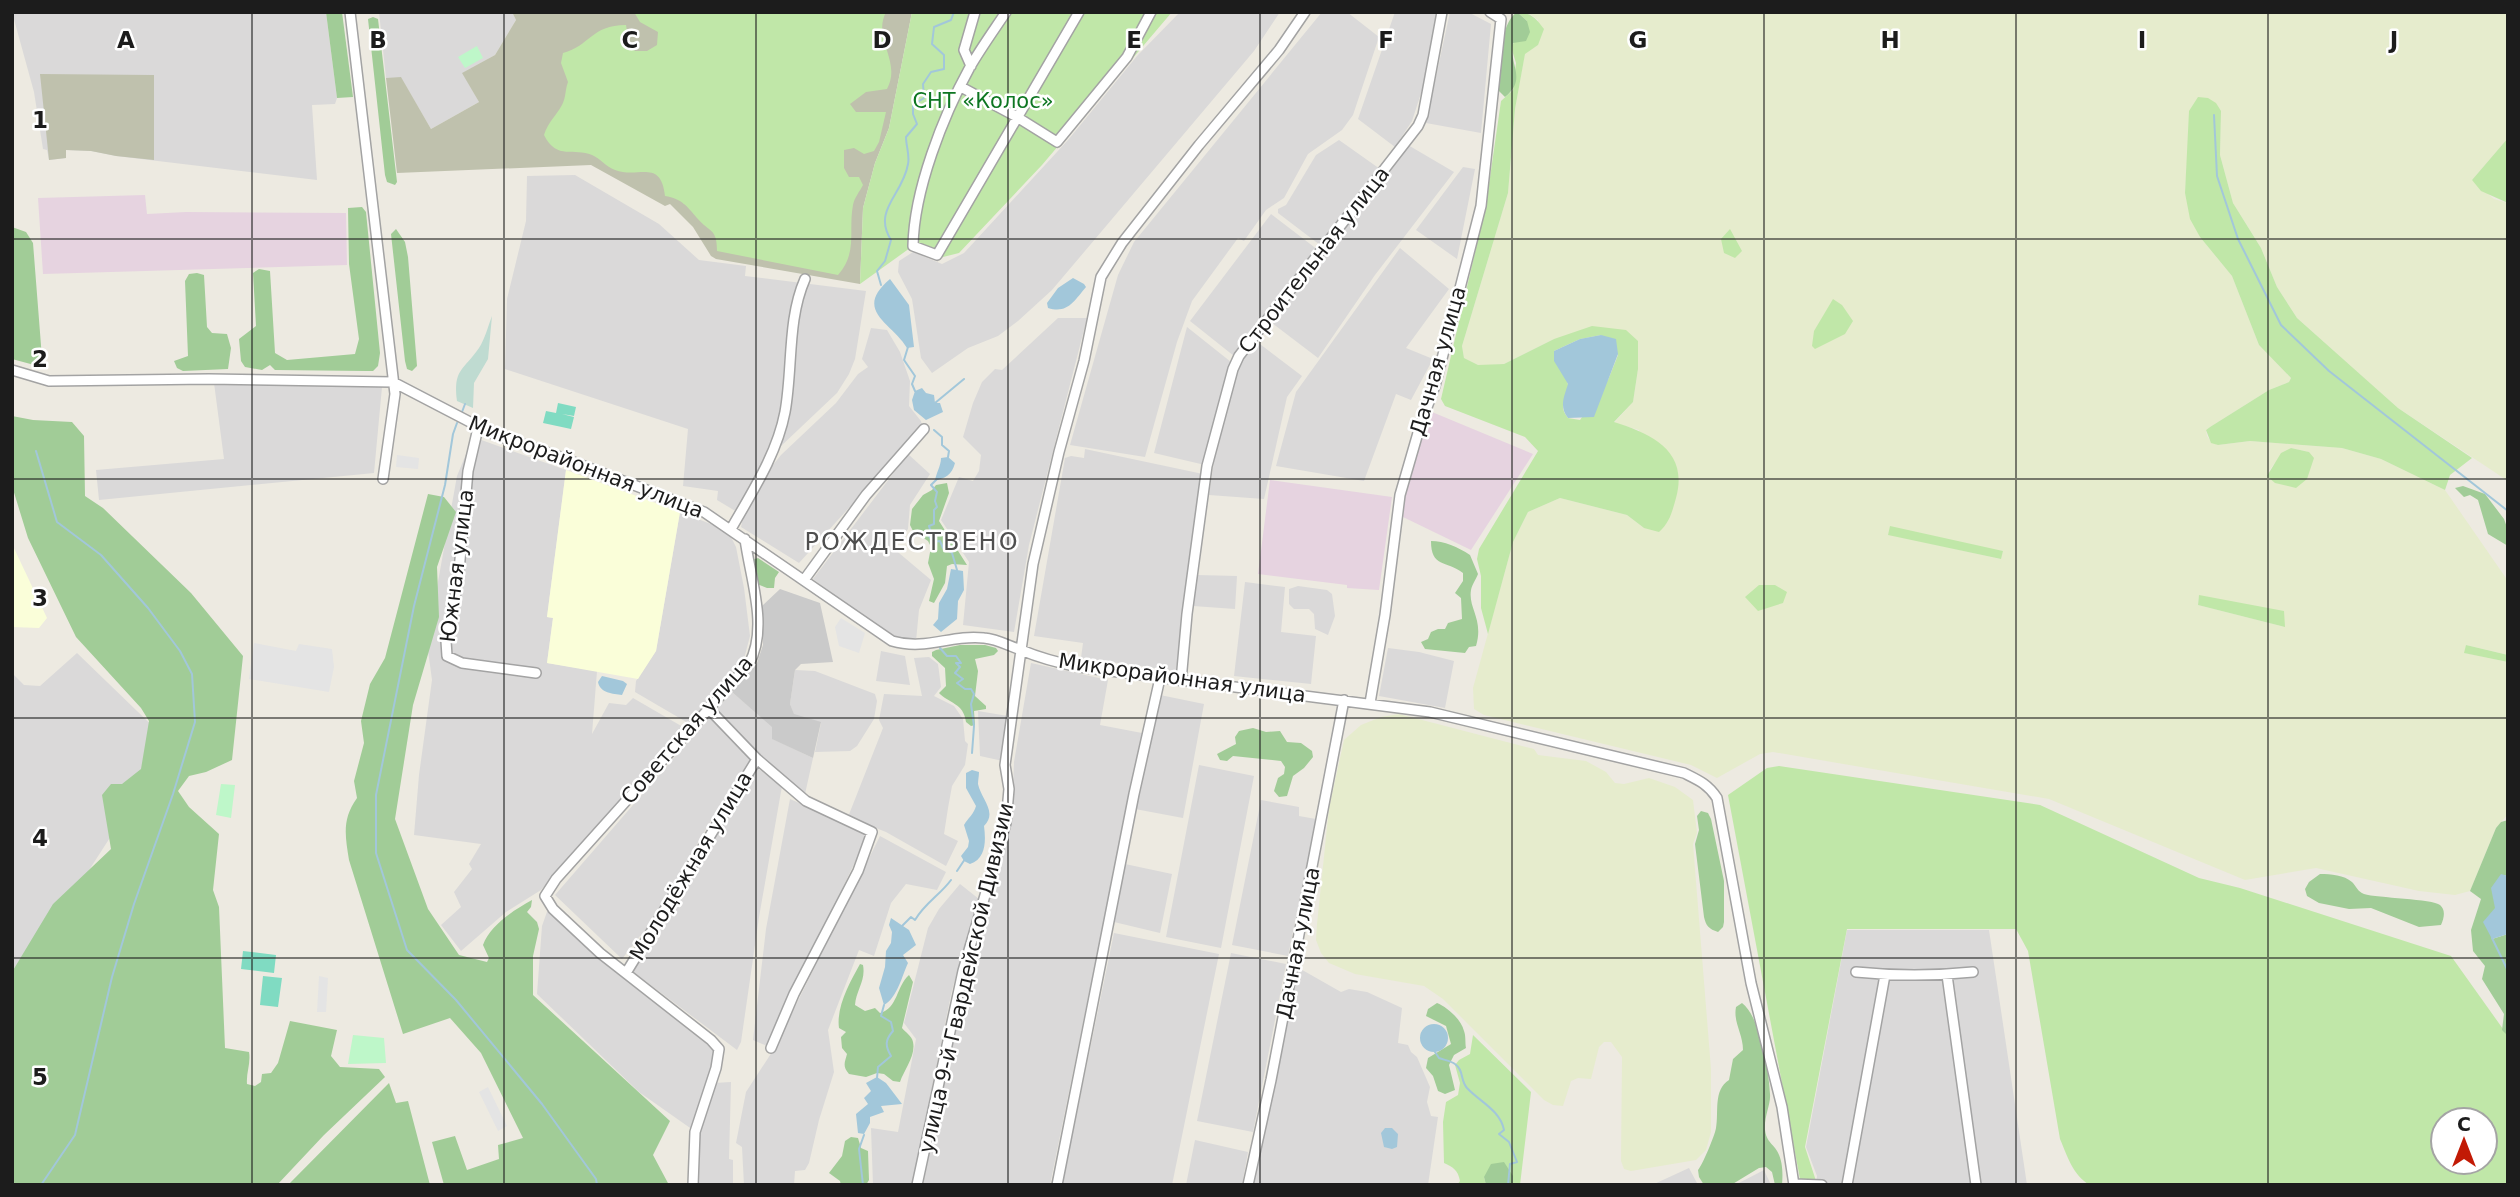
<svg xmlns="http://www.w3.org/2000/svg" width="2520" height="1197" viewBox="0 0 2520 1197" font-family="'DejaVu Sans',sans-serif">
	<style>
		.residential { fill: #dad9d9 }
		.industrial { fill: #e6d3e0 }
		.education { fill: #fafed9 }
		.religious { fill: #cacaca }
		.construction { fill: #bfc1ad }
		.farmland { fill: #e6eccd; fill-rule: evenodd }
		.grass { fill: #c0e7a8; fill-rule: evenodd }
		.forest { fill: #a1cc97 }
		.wetland { fill: #bfdbd1 }
		.park { fill: #bef7c9 }
		.pitch { fill: #80dbc2 }
		.parking { fill: #e4e4e4 }
		.water { fill: #a2c7da }
		.lines { fill: none; stroke-linecap: round; stroke-linejoin: round }
		.stream { stroke: #a2c7da; stroke-width: 2 }
		.minor-casing { stroke: #a3a3a3; stroke-width: 12 }
		.minor { stroke: #fff; stroke-width: 9 }
		.grid { fill: none; stroke: #1c1c1c; stroke-width: 2; stroke-opacity: 0.55 }
		.labels { text-anchor: middle; dominant-baseline: central; stroke-width: 5; stroke-linejoin: round; paint-order: stroke }
		.park-label { font-size: 21px; fill: #0e7622; stroke: #fff }
		.street-label { font-size: 21px; fill: #1c1c1c; stroke: #fff }
		.quarter-label { font-size: 24px; letter-spacing: 2px; fill: #4f4f4f; stroke: #fff }
		.grid-label { font-size: 23px; text-anchor: middle; font-weight: bold; fill: #1c1c1c; stroke: #fff; stroke-width: 5; stroke-linejoin: round; paint-order: stroke }
	</style>
	<rect width="100%" height="100%" fill="#edeae1"/>
	<path class="residential" d="M12 12H326L337 98 335 104 312 105 317 180 116 156 91 151 66 150V158L49 160 47 150 43 149 34 92Z
		M379 12H512L516 20 495 55 463 73 479 102 431 129 401 78H386Z
		M1180 12H1280L1254 51 1052 290 1018 321 998 336 968 348 932 373 921 358 912 299 898 272 899 261 913 252 942 264 964 253 1068 140 1137 56Z
		M1322 12H1347L1379 37 1353 115 1342 130 1308 154 1284 198 1266 210 1244 241 1238 238 1192 301 1177 342 1145 457 1070 445 1118 275 1134 242Z
		M1395 12H1438L1423 87 1412 121 1395 147 1358 119Z
		M1450 12H1468L1491 24 1481 133 1426 123Z
		M1339 140 1380 169 1320 245 1278 213V209L1286 205 1316 155Z
		M1408 145 1454 172 1375 275 1318 358 1272 323Z
		M1463 167 1475 169 1457 259 1416 230Z
		M575 175 659 224 699 260 746 266 745 276 866 291 855 359 849 374 837 393 780 447H770L737 512 717 500 718 491 683 486 688 429 505 369 507 299 526 221 527 176Z
		M1271 214 1318 250 1234 356 1190 321Z
		M1400 248 1449 289 1406 348 1433 359 1411 400 1396 394 1364 481 1276 466 1296 392Z
		M1058 318H1087L1029 545 1014 632 963 625 969 562 941 520 959 477 973 481 979 471 981 455 963 437 973 403 982 382 995 369 1002 370Z
		M1187 327 1231 362 1205 465 1154 453Z
		M871 328 887 330 900 352 910 381 909 406 921 421 922 427 799 563 741 527 744 513 761 480 781 455 836 403 858 374 868 367 862 359Z
		M1256 341 1302 376 1287 397 1264 499 1209 495 1216 448 1240 359Z
		M214 383 382 387 374 473 99 500 96 470 224 459Z
		M473 437 566 470 547 617 553 618 547 663 597 671 592 734 609 703 626 705 633 698 683 727 541 890 506 912 461 951 441 925 461 907 454 892 472 869 469 864 481 844 414 835 419 775 432 680 427 643 457 476Z
		M1085 449 1203 474 1176 671 1081 658 1083 643 1034 636 1065 458 1071 456 1084 458Z
		M908 454 930 474 910 505 908 529 893 548 931 580 919 610 916 641 895 636 852 609 813 579Z
		M680 512 721 528 730 535 736 547 744 588 750 636 744 659 725 685 688 723 635 692 636 681 656 651Z
		M1197 575 1237 576 1235 609 1193 606Z
		M1245 582 1285 587 1281 632 1316 636 1311 684 1234 676Z
		M1298 586 1327 590 1332 594 1335 616 1328 635 1315 629 1314 614 1309 609H1294L1289 604V589Z
		M1388 648 1419 652 1454 661 1445 708 1379 696Z
		M881 651 905 656 910 685 876 681Z
		M77 653 167 740 164 754 51 929 12 996V673L24 685 40 686Z
		M929 657 938 664 941 687 934 696 954 706 963 719 965 741 968 744 965 765 952 786 948 808 944 834 958 841 946 866 886 832 848 817 883 728 879 720 884 694 922 696 914 658Z
		M1031 663 1108 680 1100 725 1142 733 1050 1185H923L955 1025 979 929 1012 813 1014 762Z
		M795 670 815 671 875 694 877 701 874 719 857 746 850 751 815 752 821 723 794 715 790 704Z
		M732 692 773 727V739L813 758 805 794 763 761 715 711Z
		M1160 695 1204 704 1183 818 1135 809Z
		M978 711 1008 716 1003 761 980 756Z
		M711 715 752 760 712 819 645 933 640 936 622 959 555 895Z
		M1199 765 1254 776 1221 948 1166 937Z
		M756 767 782 786 759 917 741 1042 737 1050 632 971 694 872 691 869Z
		M790 799 865 832 866 839 767 1046 753 1040 766 929Z
		M1261 800 1299 807V816L1316 819 1288 956 1232 945Z
		M880 836 946 872 937 890 906 884 891 903 874 956 859 950 828 1030 834 1072 819 1120 809 1163 805 1170 795 1171 794 1185H744L742 1147 736 1143 746 1092 774 1049Z
		M1125 864 1172 874 1160 933 1114 922Z
		M960 884 979 899 952 990 912 1185H873L871 1128 898 1132 916 1039 904 1023 928 928 939 909Z
		M548 909 579 938 714 1046V1064L693 1130 639 1092 537 994 542 926Z
		M1847 930H1989L2027 1185H1816L1817 1176 1806 1147Z
		M1114 933 1219 954 1172 1185H1062Z
		M1231 953 1286 964 1253 1132 1197 1121Z
		M1297 967 1341 992 1349 989 1367 992 1402 1008 1398 1043 1408 1045 1411 1052 1417 1057 1430 1087 1427 1102 1431 1116 1438 1117 1428 1185H1251Z
		M731 1082 729 1159 733 1160V1185H696L697 1136 714 1083Z
		M1195 1140 1248 1152 1242 1185H1186Z
		M1689 1168 1698 1185H1652Z
		M1764 1170 1771 1185H1735Z"/>
	<path class="industrial" d="M145 195 147 214 186 212 346 213 347 265 43 274 38 198Z
		M1432 412 1533 454 1471 550 1403 517 1407 476 1423 431Z
		M1270 480 1392 497 1379 590 1347 588V585L1258 574Z"/>
	<path class="education" d="M566 470 680 512 656 651 638 679 547 663 553 618 547 617Z
		M12 544 47 618 39 628 12 627Z"/>
	<path class="religious" d="M780 589 820 603 833 662 801 664 795 670 790 704 794 714 821 722 813 758 772 739V727L732 692 757 663 763 645 762 606Z"/>
	<path class="construction" d="M512 12H912L889 128 875 163 863 208 860 284 716 259 711 256 693 227 670 204 665 206 591 165 397 173 386 78 401 77 431 129 479 102 462 73 495 55 516 20Z
		M40 74 154 75V160L116 156 91 151 66 150V158L49 160Z"/>
	<path class="farmland" d="M1527 12H2508V138L2472 180 2494 199 2508 203V481L2398 408 2297 318 2277 287 2261 248 2233 203 2220 155 2221 111 2187 162 2185 193 2200 237 2232 276 2259 345 2291 378 2289 382 2269 390 2210 427 2206 430 2207 436 2211 442 2218 445 2250 441 2342 448 2381 459 2445 490 2508 581V655L2466 645 2465 653 2508 662V814L2496 828 2470 891 2455 895 2419 891 2316 868 2245 880 2049 799 1773 752 1760 754 1717 778 1691 765 1484 715 1474 709 1473 688 1513 542 1528 512 1560 498 1627 515 1644 528 1639 430 1614 423 1633 402 1638 369V341L1554 339 1504 364 1478 366 1464 358 1462 346 1508 193 1515 109 1525 53 1538 45V20ZM2291 448 2309 452 2268 472 2274 464ZM1888 534 2002 551H2003L2000 559ZM2199 596 2285 627 2198 605Z
		M1399 714 1534 749 1538 755 1586 761 1606 772 1615 783 1624 784 1649 778 1675 787 1693 800 1697 833 1693 844 1711 1069V1132L1706 1150 1696 1160 1631 1171 1624 1169 1621 1161 1622 1057 1611 1042H1604L1599 1047 1591 1079 1578 1078 1571 1081 1563 1106 1553 1105 1544 1100 1443 999 1424 986 1355 974 1329 963 1321 953 1316 940 1317 924 1329 808 1344 740 1361 725 1381 717Z"/>
	<path class="grass" d="M634 12H886C872 39 902 61 887 89L866 92 850 104 856 112H886L879 142 874 151 864 154 854 148 844 150V168L849 177H859L863 185C860 191 854 198 853 205 848 232 858 252 838 275L717 251C717 228 710 233 697 218 687 206 682 199 665 196 661 158 638 179 615 170 606 167 600 158 592 155 574 147 557 161 544 135 548 122 556 116 562 105 566 98 565 90 568 82L561 63 563 53C590 46 591 25 626 25L629 44 635 51H647L657 45 658 32 640 22Z
		M912 12H1172L1042 165 959 253 935 259 910 248 860 284 863 208 875 163 889 128Z
		M1517 12C1530 12 1536 18 1544 29L1538 45 1525 54 1515 109 1508 193 1462 346 1464 358 1478 365 1504 364 1554 339 1592 326 1626 330 1638 341V369L1633 402 1614 422C1652 434 1689 451 1676 498 1672 512 1670 522 1659 532L1644 528 1627 515 1560 498 1528 512 1513 542 1488 634 1481 608V576L1477 559 1479 549 1538 451 1525 437 1445 406 1441 399 1486 205 1501 101 1513 90 1516 63 1511 47 1527 21ZM1601 335 1618 355 1608 380 1580 420 1568 418C1557 405 1568 399 1568 385 1567 375 1558 361 1554 351L1580 339Z
		M2198 97 2208 98 2216 103 2221 111 2220 155 2233 203 2261 248 2277 287 2297 318 2398 408 2472 458 2450 475 2445 490 2381 459 2342 448 2250 441 2218 445 2211 443 2206 430 2210 427 2269 390 2289 382 2291 378 2259 345 2232 276 2200 237 2190 219 2185 193 2189 111Z
		M2508 138V203L2481 191 2472 180Z
		M1730 229 1742 251 1735 258 1724 253 1721 239Z
		M1833 299 1842 305 1853 321 1845 334 1815 349 1812 346 1814 331Z
		M2291 448 2309 452 2314 458 2307 479 2296 488 2275 483 2267 476 2281 453Z
		M1890 526 2003 551 2001 559 1888 535Z
		M1759 585H1775L1787 592 1783 603 1758 611 1745 597Z
		M2199 595 2284 611 2285 627 2198 605Z
		M2466 645 2508 655V662L2464 653Z
		M1779 766 2040 805 2199 878 2240 888 2451 956 2508 1036V1185H2090C2073 1176 2067 1155 2060 1139L2028 951 2016 929H1847L1805 1147 1816 1181 1800 1179 1728 795 1767 768ZM2443 1120H2485V1162H2443Z
		M1473 1035 1531 1092 1520 1185H1513V1176L1484 1177 1486 1185H1457L1460 1181C1458 1170 1453 1167 1444 1163L1443 1122 1446 1102 1458 1095 1460 1083 1455 1065 1459 1060 1470 1054Z"/>
	<path class="forest" d="M326 12H342L353 97 337 98Z
		M1517 12 1527 21 1530 32 1526 41 1513 43C1508 64 1528 78 1505 97L1498 90C1499 70 1499 24 1517 12Z
		M373 17 378 19 397 182 395 185 387 182 385 175 368 19Z
		M362 207 366 212 380 353 378 366 373 371H366L275 370 270 365 262 370 245 367 241 361 239 339 256 326 253 273 259 269 270 271 275 353 287 360 355 354 359 339 349 264 348 208Z
		M12 227 26 232 33 243 42 358 38 366 12 359Z
		M396 229 405 242 408 257 417 366 412 371 407 369 405 361 391 234Z
		M197 273 204 275 207 327 212 333 227 334 231 348 228 369 183 371 177 368 174 361 188 356 185 281 189 274Z
		M12 416 33 420 72 422 84 436 85 496 103 508 191 593 243 656 232 760 206 772 189 776 178 791 189 807 219 834 213 890 219 907 225 1048 249 1052C251 1063 246 1073 247 1084L255 1086 261 1082 262 1074 271 1073 278 1063 290 1021 337 1030 331 1056 340 1067 379 1069 385 1077 324 1135 277 1185H12V972L53 904 111 849 102 795 111 784H122L141 769 149 721 141 708 76 637 28 538 12 486Z
		M947 483 949 493 939 521 967 565 952 564 947 566 945 583 934 603 929 601 934 579 928 563 931 547 928 541 913 531 910 525 912 509 923 495 932 490 936 485Z
		M2463 486 2485 494 2504 519 2508 530V546L2488 534 2478 500 2470 495 2464 497 2455 488Z
		M428 494 444 497 456 512 437 567 439 617 413 705 395 819 428 909 459 955 487 962 489 958 483 945C490 925 514 910 532 900L531 907 527 912 537 922 539 929 533 956V995L670 1121 653 1155 669 1185H444L432 1142 455 1136 467 1170 499 1159 498 1145 523 1138 481 1053 450 1018 403 1034 349 860C345 835 342 819 357 798L354 781 364 743 361 721 370 684 385 658Z
		M1431 541C1444 541 1458 547 1470 555L1478 574C1476 579 1472 585 1471 590 1468 609 1484 619 1476 646L1469 647 1465 653 1425 649 1421 642 1428 639 1431 632 1438 629H1445L1448 623 1462 619 1461 598 1455 593 1463 581V573C1446 560 1431 568 1431 541Z
		M758 558 779 572 775 578 774 588H767L757 584 752 560Z
		M960 645H985L996 648 998 651 994 655 975 659 978 671 975 696 986 706V709L974 711 975 725 971 726 966 722C964 703 948 703 939 693L946 686 945 668 932 656V652L936 650Z
		M1253 728 1266 732 1280 731 1287 742 1301 743 1312 751 1313 757 1304 768 1293 776 1287 796 1279 797 1274 791 1278 778 1284 774 1285 767 1281 761 1233 756 1227 761 1220 760 1217 754 1236 744 1235 737 1239 731Z
		M1701 811 1708 813 1711 819 1724 881V922L1723 927 1718 932C1709 929 1706 926 1704 917L1695 844 1699 830 1697 816Z
		M2508 820V876L2501 875 2492 939 2508 934V1036L2502 1030 2504 1014 2482 979 2485 966 2473 951 2471 930 2481 899 2470 891 2496 828 2501 822Z
		M2320 874C2331 874 2344 875 2352 882 2356 886 2358 892 2364 894 2377 898 2433 899 2440 905 2446 910 2444 918 2441 925L2419 927 2371 908 2349 909 2319 903 2307 896 2305 889 2309 882Z
		M860 964 863 965C866 981 856 990 855 1005L865 1011 875 1008 880 1013C898 1008 896 987 909 975L913 982 902 1028C905 1032 912 1036 913 1042 916 1056 904 1070 900 1082L893 1081 884 1074 877 1073 866 1077 849 1074C842 1066 845 1062 847 1054L842 1048 841 1037 846 1032 839 1028C836 1007 850 982 860 964Z
		M1437 1003C1447 1007 1461 1019 1464 1031 1466 1036 1465 1043 1466 1048L1454 1055 1449 1065 1455 1090 1445 1094 1438 1091 1433 1076 1426 1068 1428 1058 1451 1044 1446 1026 1426 1016 1428 1009Z
		M1742 1003C1760 1016 1769 1071 1770 1094 1771 1104 1764 1116 1765 1130 1766 1139 1770 1142 1775 1148 1783 1158 1783 1173 1782 1185H1775L1772 1172 1766 1167 1759 1168 1731 1185H1704L1699 1177 1698 1170C1702 1166 1715 1135 1716 1128 1719 1112 1713 1090 1729 1080L1733 1059 1743 1050C1743 1034 1733 1022 1736 1007Z
		M389 1083 396 1103 408 1101 430 1185H288Z
		M851 1137 858 1138 861 1148 868 1151 869 1180 866 1185H841L840 1181 829 1173 842 1156 845 1141Z
		M1504 1162 1513 1176V1185H1486L1484 1177 1491 1164Z"/>
	<path class="wetland" d="M492 316 488 359 474 383 473 408 457 401C453 369 463 371 479 348 485 339 488 326 492 316Z"/>
	<path class="park" d="M477 46 483 58 465 68 458 57Z
		M221 784 235 785 231 818 216 815Z
		M353 1035 384 1038 386 1063 348 1064Z"/>
	<path class="pitch" d="M558 403 576 407 574 416 562 414 574 417 571 429 543 423 546 411 556 413Z
		M243 951 276 955 274 973 241 969Z
		M263 976 282 978 278 1007 260 1005Z"/>
	<path class="parking" d="M397 455 419 458 418 469 396 467Z
		M841 618 865 633 859 653 839 646 835 627Z
		M254 643 296 651 299 644 332 649 334 667 329 692 249 679Z
		M319 976 328 978 326 1012H317Z
		M488 1087 507 1126 498 1131 479 1092Z"/>
	<path class="water" d="M1073 278 1084 284 1086 287C1074 301 1068 314 1048 308L1047 303 1058 288Z
		M890 279 909 305 914 347 907 348C893 323 852 311 890 279Z
		M1601 335 1616 339 1618 354 1594 417 1568 418C1559 407 1564 397 1568 384L1554 361V351L1580 339Z
		M922 388 926 393 934 395 935 403H940L943 412 926 420 914 410 912 400 915 391Z
		M948 457 955 463C952 475 945 478 935 481 936 473 941 466 941 458Z
		M951 569 963 571 964 590 958 601 957 619 941 632 933 625 938 619 939 603 947 589Z
		M602 676 623 681 627 684 622 695C613 694 600 693 598 682Z
		M972 770 979 772C979 776 978 780 978 784 981 799 998 812 984 826 986 841 986 859 970 864L964 861 961 856 968 847 969 841 964 825C968 818 974 814 976 806L966 788V773Z
		M2501 874 2508 876V934L2492 939 2483 922 2495 908 2491 888Z
		M891 918 909 930 916 945 903 955 908 963C902 976 897 998 884 1005L879 988 885 967 886 951 891 943 892 932 889 925Z
		M1420 1038a14 14 0 1 1 28 0a14 14 0 1 1-28 0Z
		M877 1077 886 1083 902 1104 881 1106 884 1112 870 1117V1123L864 1134 858 1133 856 1114 868 1104 864 1098 871 1091 866 1083Z
		M1385 1128H1392L1398 1134 1397 1147 1392 1149 1384 1147 1381 1133Z"/>
	<g class="lines">
		<path class="stream" d="M2214 115 2217 176 2238 239 2281 325 2329 371 2508 511
			M881 285 877 271 885 261 891 240C872 210 903 195 908 164 910 156 906 146 906 137L917 124 913 114V105L924 98 923 84 931 72 944 69V55L932 44 934 27 951 20 954 12
			M908 347 904 360 915 376 912 384 915 391
			M935 403 964 379
			M462 412 465 404
			M457 423 453 434 445 485 414 606 376 795V853L407 950 456 1000 542 1104 596 1179 597 1185
			M934 430 942 437V445L949 451 948 457
			M36 451 57 522 101 555 148 608 180 651 192 674 195 722 173 794 134 904 112 977 75 1135 41 1185
			M936 480 931 485 937 492 935 501 937 507 934 510V524L929 526 931 533 929 536 933 542 940 541 943 548 952 553 957 570
			M940 648 947 656H956L961 663H956L960 667 955 673 963 679 957 683 965 689H971L974 694 971 704 974 726 972 753
			M957 871 965 859
			M900 928 911 917 915 920C925 903 940 895 951 880
			M2492 938 2508 971
			M1435 1052 1439 1058C1444 1060 1451 1061 1455 1064 1464 1070 1460 1080 1467 1088 1480 1102 1500 1110 1504 1130L1499 1134 1509 1142 1517 1162 1510 1164 1508 1185
			M877 1078 878 1067 891 1056C885 1046 885 1040 893 1031L891 1022 881 1016 884 1005
			M863 1185 859 1149 864 1135"/>
		<g class="minor-casing">
			<path id="minor" d="M350 12 395 394 383 479
				M1006 12C994 30 981 48 970 67 943 116 914 190 913 246L937 255 1079 12
				M971 66 964 50 975 12
				M961 87 1017 117 1057 142 1127 57 1151 12
				M12 370 49 381 209 379 393 382 493 434 566 459 704 512 892 641C927 651 951 634 984 638 997 639 1009 646 1021 650 1040 658 1059 663 1079 667L1430 712 1684 773C1698 780 1708 784 1717 798L1751 983 1782 1107 1794 1185
				M478 428 468 471 458 582 446 641 447 656 462 663 536 673
				M731 529C752 492 777 454 785 412 793 368 787 320 805 279
				M804 580 866 495 924 429
				M1181 681 1187 614 1207 466 1233 369 1239 356 1418 126 1423 115 1442 12
				M1370 703 1385 615 1400 495 1420 426 1435 386 1481 206 1501 19 1490 12
				M709 709 757 759 806 801 872 832 858 871 794 994 771 1048
				M1856 972C1895 976 1934 976 1973 972
				M626 973 757 759
				M1947 975 1976 1185
				M1794 1184 1822 1185
				M693 1185 695 1132 716 1068 719 1049 711 1040 600 953 553 909 545 896 556 879 749 664C769 627 750 578 745 539
				M917 1185 963 971 1006 823 1009 789 1005 765 1033 564 1059 452 1084 361 1101 277 1122 243 1199 145 1279 50 1305 12
				M1057 1185 1134 794 1160 678
				M1248 1185 1271 1080 1344 700
				M1847 1185 1885 975"/>
		</g>
		<use href="#minor" class="minor"/>
	</g>
	<path class="grid" d="M252 12V1185M504 12V1185M756 12V1185M1008 12V1185M1260 12V1185M1512 12V1185M1764 12V1185M2016 12V1185M2268 12V1185M12 239H2508M12 479H2508M12 718H2508M12 958H2508"/>
	<g class="labels">
		<g class="park-label">
			<text x="983" y="101">СНТ «Колос»</text>
		</g>
		<g class="street-label">
			<text transform="translate(1314 260) rotate(-52)">Строительная улица</text>
			<text transform="translate(1438 361) rotate(-74)">Дачная улица</text>
			<text transform="translate(586 467) rotate(21)">Микрорайонная улица</text>
			<text transform="translate(457 566) rotate(-83)">Южная улица</text>
			<text transform="translate(1182 678) rotate(8)">Микрорайонная улица</text>
			<text transform="translate(687 730) rotate(-49)">Советская улица</text>
			<text transform="translate(691 866) rotate(-59)">Молодёжная улица</text>
			<text transform="translate(1298 943) rotate(-79)">Дачная улица</text>
			<text transform="translate(966 978) rotate(-77)">улица 9-й Гвардейской Дивизии</text>
		</g>
		<g class="quarter-label">
			<text x="912" y="542">РОЖДЕСТВЕНО</text>
		</g>
	</g>
	<g class="grid-label">
		<text x="126" y="48">A</text>
		<text x="378" y="48">B</text>
		<text x="630" y="48">C</text>
		<text x="882" y="48">D</text>
		<text x="1134" y="48">E</text>
		<text x="1386" y="48">F</text>
		<text x="1638" y="48">G</text>
		<text x="1890" y="48">H</text>
		<text x="2142" y="48">I</text>
		<text x="2394" y="48">J</text>
		<text x="40" y="128">1</text>
		<text x="40" y="367">2</text>
		<text x="40" y="606">3</text>
		<text x="40" y="846">4</text>
		<text x="40" y="1085">5</text>
	</g>
	<rect width="2520" height="1197" fill="none" stroke="#1c1c1c" stroke-width="28"/>
	<g transform="translate(2464 1141)"><circle r="33" fill="#ffffff" stroke="#a4a4a4" stroke-width="2"/>
	<path d="M0-5L12 26L0 18L-12 26Z" fill="#c21a05"/>
	<text y="-10" font-size="19" font-weight="bold" text-anchor="middle" fill="#1c1c1c">С</text>
	</g>
</svg>
